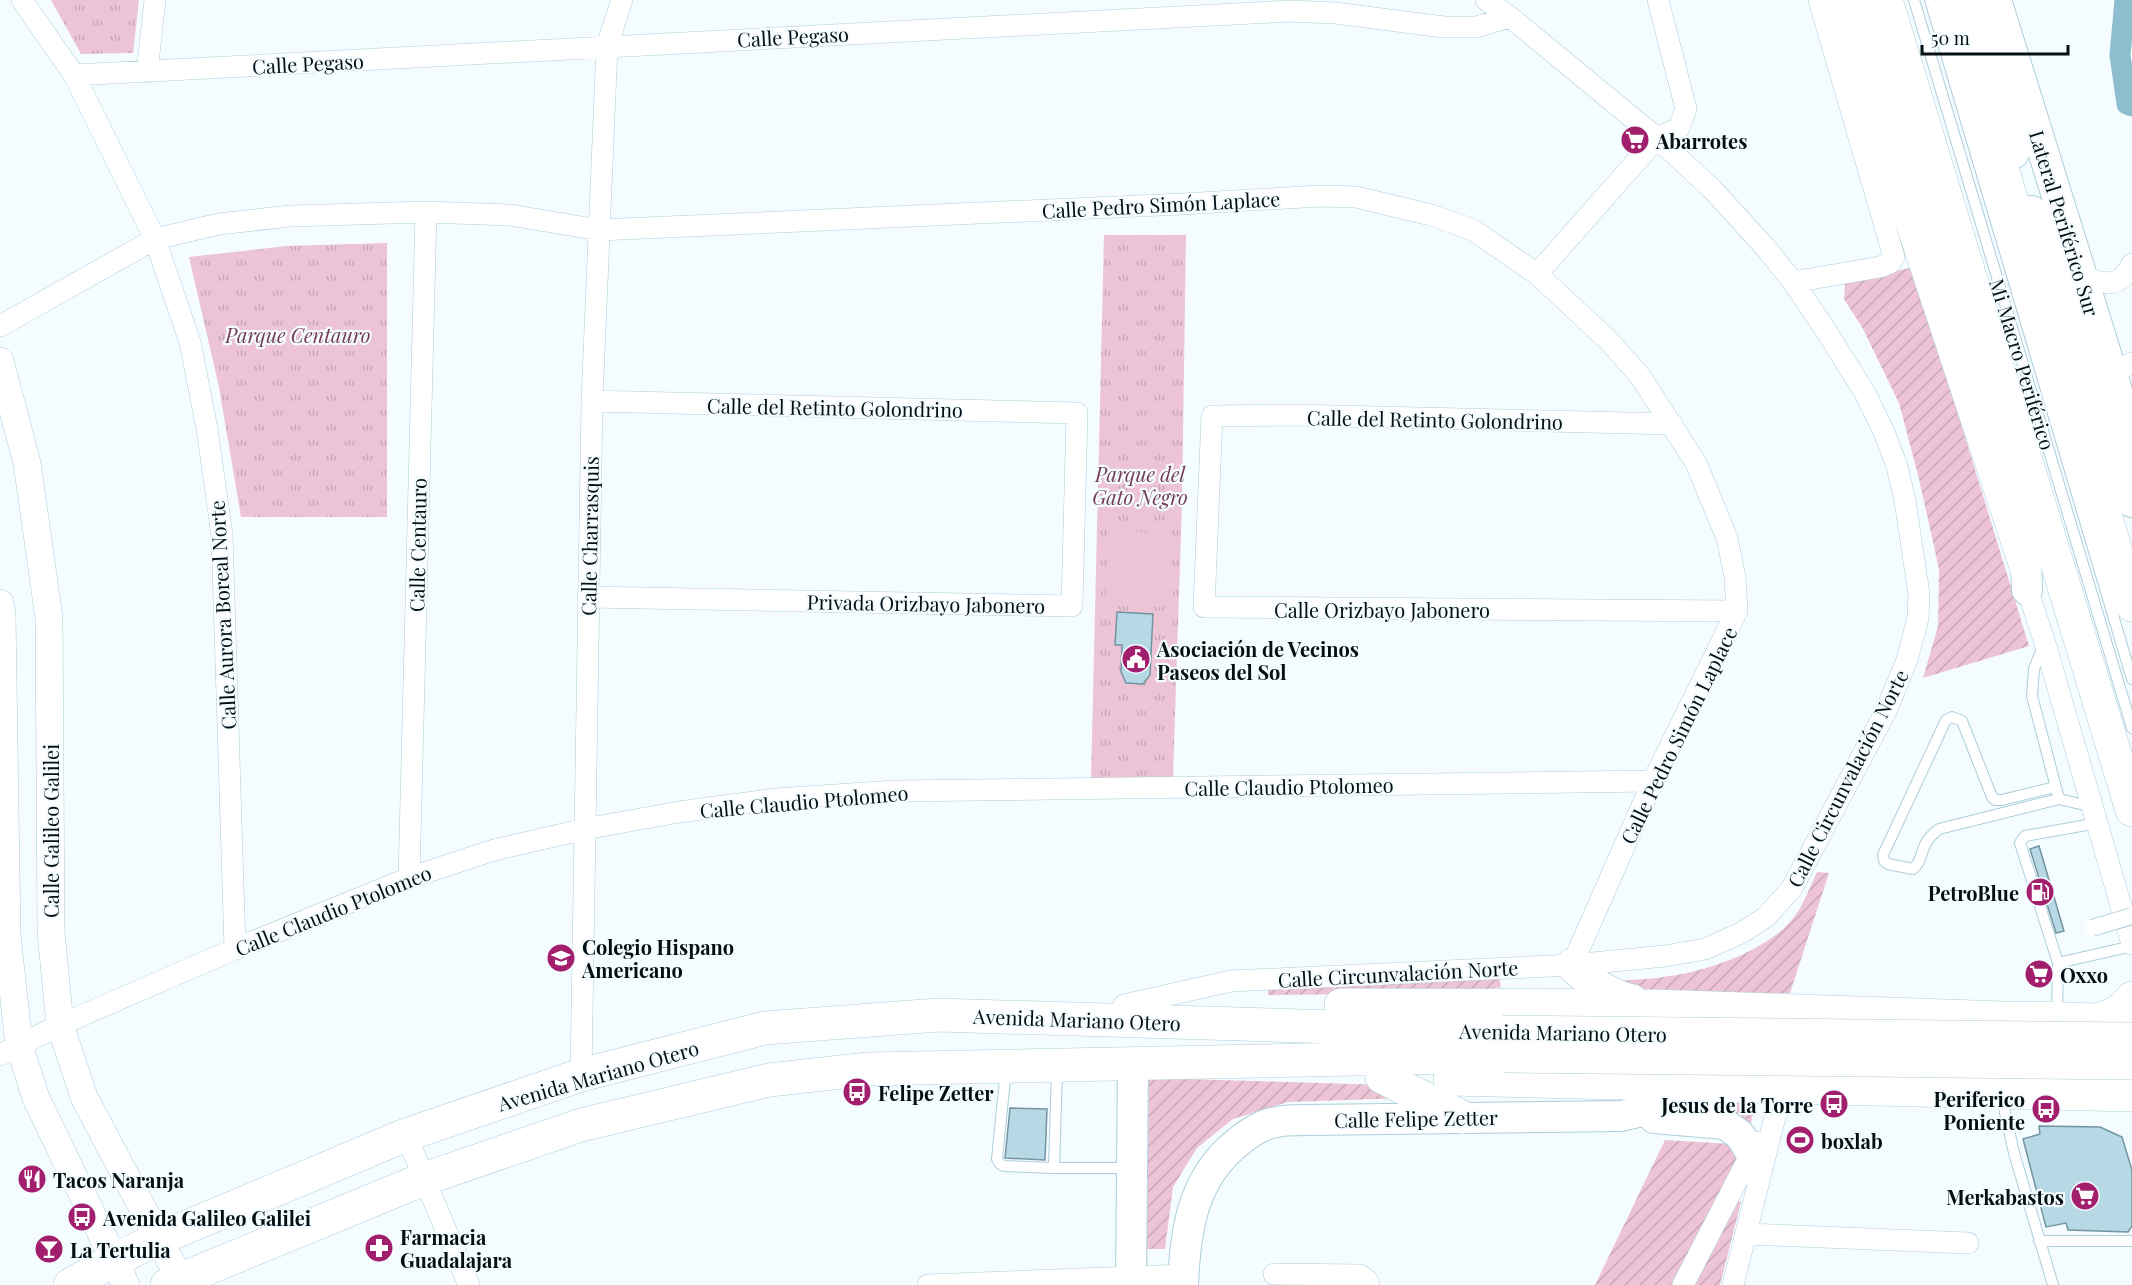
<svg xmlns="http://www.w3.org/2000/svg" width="2132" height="1285" viewBox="0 0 2132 1285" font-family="'Playfair Display',serif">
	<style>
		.park { fill: url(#park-tufts) }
		.garden { fill: url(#garden-furrows) }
		.pitch { fill: #ecc4d6 }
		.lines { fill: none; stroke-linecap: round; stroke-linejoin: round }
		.canal { stroke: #8dbecf; stroke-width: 21 }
		.building { fill: #b6d9e5; stroke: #7394a0; stroke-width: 1.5 }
		.service-casing { stroke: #abceda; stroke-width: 12 }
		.minor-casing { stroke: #abceda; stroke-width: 22 }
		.tertiary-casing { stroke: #abceda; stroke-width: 28 }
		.secondary-casing { stroke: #abceda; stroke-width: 32 }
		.primary-casing { stroke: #abceda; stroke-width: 34 }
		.trunk-casing { stroke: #abceda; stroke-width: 34 }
		.service { stroke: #fff; stroke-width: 10 }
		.minor { stroke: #fff; stroke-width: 21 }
		.tertiary { stroke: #fff; stroke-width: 27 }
		.secondary { stroke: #fff; stroke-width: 30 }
		.primary { stroke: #fff; stroke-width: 33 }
		.trunk { stroke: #fff; stroke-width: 33 }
		.pedestrian-bridge-casing { stroke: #abceda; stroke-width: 18; stroke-linecap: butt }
		.primary-bridge-casing { stroke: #abceda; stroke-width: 34; stroke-linecap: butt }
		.pedestrian-bridge { stroke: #fff; stroke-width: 16 }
		.primary-bridge { stroke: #fff; stroke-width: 33 }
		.labels { text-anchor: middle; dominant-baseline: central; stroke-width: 4.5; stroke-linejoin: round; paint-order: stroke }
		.street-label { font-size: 20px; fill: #040f13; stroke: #f5fcff }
		.poi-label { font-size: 20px; font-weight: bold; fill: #040f13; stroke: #f5fcff; text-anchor: start }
		.park-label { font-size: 20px; font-style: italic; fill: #733a57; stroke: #f5fcff }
	</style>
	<defs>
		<pattern id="park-tufts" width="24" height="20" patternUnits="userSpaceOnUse" patternTransform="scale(1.5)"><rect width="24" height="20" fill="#ecc4d6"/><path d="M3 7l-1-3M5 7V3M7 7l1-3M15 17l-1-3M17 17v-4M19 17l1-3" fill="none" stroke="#c9a7b7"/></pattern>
		<pattern id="garden-furrows" width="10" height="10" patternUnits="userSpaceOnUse" patternTransform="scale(1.5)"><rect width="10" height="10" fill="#ecc4d6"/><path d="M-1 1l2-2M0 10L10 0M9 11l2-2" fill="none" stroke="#c9a7b7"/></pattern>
	</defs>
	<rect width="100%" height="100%" fill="#f5fcff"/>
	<path class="park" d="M51 0H139L133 53 81 54Z
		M1104 235H1186L1182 502 1173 777 1091 780Z
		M387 243V517H241L219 387 189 257 286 246Z"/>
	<path class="garden" d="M1913 267 2029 646 1923 678 1938 626 1939 569 1919 479 1899 403 1862 327 1844 299 1845 284Z
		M1817 872 1829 873 1790 993 1651 992 1615 981C1633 980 1652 979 1670 976 1711 970 1773 949 1797 913 1805 901 1811 885 1817 872Z
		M1499 977 1501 987 1466 993 1268 995V989Z
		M1149 1078 1387 1085 1407 1098 1288 1102 1233 1119 1197 1148 1173 1187 1165 1249H1147Z
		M1757 1095 1751 1123 1733 1114 1686 1107Z
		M1665 1140 1732 1144 1738 1160 1671 1285H1595Z
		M1735 1200 1741 1202 1720 1285H1693Z"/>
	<path class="pitch" d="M1108 531 1172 533 1171 607 1105 606Z"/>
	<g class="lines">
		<path class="canal" d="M2125 0 2120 55 2127 104 2132 106"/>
	</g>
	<path class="building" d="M1117 612 1153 614 1150 675 1143 684 1126 683 1121 672 1122 645H1115Z
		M2039 846 2064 931 2056 933 2030 849Z
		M1010 1108 1047 1109 1045 1160 1005 1158Z
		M2039 1126 2100 1127 2122 1137 2132 1170V1226L2128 1232 2068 1230 2066 1223 2046 1227 2023 1139 2040 1134Z"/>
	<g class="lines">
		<g class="service-casing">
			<path id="service" d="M1914 0 2132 728
				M1930 0 2132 679
				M2043 646 2034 669 2032 696 2059 799 2093 807
				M2055 787 2002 800H1995L1992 797 1962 721 1952 717 1946 720 1883 855 1884 861 1888 864 1913 869C1921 863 1921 852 1926 843 1929 837 1934 833 1939 829L2059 799
				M2058 963 2132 946
				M2057 1014 2058 963 2020 843 2025 836 2098 823
				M1006 1069 997 1159 1000 1164 1004 1166 1054 1168 1057 1069
				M2001 1094 2014 1153 2053 1285
				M1054 1168H1132
				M2039 1241H2132"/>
		</g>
		<g class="minor-casing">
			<path id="minor" d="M22 0 74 75 155 239 190 342 207 429 222 535 235 949
				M1839 0 1875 129 2045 643 2132 944
				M147 72 155 0
				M74 75 1290 11 1335 13 1444 27H1476L1510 17
				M1537 274 1657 138 1679 128 1686 109 1658 0
				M2081 276C2104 284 2119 290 2132 264
				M1793 282 1880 267 1890 263 1894 257 1819 0
				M0 326 155 239 219 224 290 216 426 212 510 215 599 230 1182 204 1320 196 1356 197 1431 215 1473 230 1537 274 1609 341 1640 376 1696 463 1727 538 1735 577 1737 611 1653 781 1572 965
				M2112 373 2132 363
				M1672 424 1294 415 1212 416 1204 607 1737 611
				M588 597 1072 606 1077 413 592 401
				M409 878 426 212
				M1124 1005 1231 981 1572 965 1665 956 1705 949 1741 933 1766 917 1792 888 1886 711 1907 660 1918 618 1919 594 1905 501 1897 466 1884 432 1865 393 1823 326 1793 282 1765 247 1712 189 1657 138 1510 17 1486 0
				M0 1055 60 1025 235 949 409 878 494 850 585 829 679 812 776 799 895 791 1653 781
				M581 1075 592 401 607 46 622 0
				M406 1135 469 1285
				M1747 1234 1968 1243
				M1274 1274 1360 1275 1367 1280 1369 1285
				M928 1285 1184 1275
				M1683 1285 1757 1142
				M1733 1285 1783 1085"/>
		</g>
		<g class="tertiary-casing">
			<path id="tertiary" d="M0 361 27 463 49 618 51 932 60 1025 84 1097 180 1279
				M0 603 2 615 7 935 19 1045 36 1098 126 1285"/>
		</g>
		<g class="secondary-casing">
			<path id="secondary" d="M1855 0C1891 110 1927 220 1963 329 1991 414 2027 500 2027 590
				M1972 0 2014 153
				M1996 0 2112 373 2132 446
				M2032 211 2086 388 2132 502
				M1654 1118 1725 1124 1740 1135 1751 1153
				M1131 1285 1133 1064
				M1183 1285C1185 1235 1191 1184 1231 1148 1241 1139 1253 1130 1265 1125 1279 1120 1293 1120 1307 1120L1621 1116 1726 1092"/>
		</g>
		<g class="primary-casing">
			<path id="primary" d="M1572 965C1592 983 1605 994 1632 1001
				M1341 1005 1655 1006 2034 1019C2076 1030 2075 1081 2033 1091
				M2032 1018 2095 1020C2111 1017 2122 1011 2132 998
				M1382 1077 1462 1117
				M1450 1079 2132 1095
				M70 1285 114 1260 158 1239 406 1135 581 1075 765 1028 938 1015 1502 1032
				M167 1285 424 1179 581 1125 769 1080 868 1069 1504 1056"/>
		</g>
		<g class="trunk-casing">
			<path id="trunk" d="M1886 0 2132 810
				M1952 0 2132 605"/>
		</g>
		<use href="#service" class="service"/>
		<use href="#minor" class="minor"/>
		<use href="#tertiary" class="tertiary"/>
		<use href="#secondary" class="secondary"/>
		<use href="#primary" class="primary"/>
		<use href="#trunk" class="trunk"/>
		<g class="pedestrian-bridge-casing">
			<path id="pedestrian-bridge" d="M2092 928 2132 916"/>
		</g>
		<g class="primary-bridge-casing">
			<path id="primary-bridge" d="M1502 1032 2132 1039
				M1504 1056 2132 1063"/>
		</g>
		<use href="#pedestrian-bridge" class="pedestrian-bridge"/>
		<use href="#primary-bridge" class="primary-bridge"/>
	</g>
	<defs>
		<g id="supermarket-disc" transform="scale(1.5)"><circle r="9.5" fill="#a21f6e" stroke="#f5fcff"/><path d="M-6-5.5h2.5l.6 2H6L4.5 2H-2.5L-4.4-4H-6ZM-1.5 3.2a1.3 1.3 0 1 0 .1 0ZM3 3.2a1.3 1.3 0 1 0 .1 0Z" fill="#fff"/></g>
		<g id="civic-disc" transform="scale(1.5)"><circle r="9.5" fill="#a21f6e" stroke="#f5fcff"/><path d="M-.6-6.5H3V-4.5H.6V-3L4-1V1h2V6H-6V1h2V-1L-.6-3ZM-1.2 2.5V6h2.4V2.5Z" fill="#fff"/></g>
		<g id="fuel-disc" transform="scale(1.5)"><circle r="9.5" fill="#a21f6e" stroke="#f5fcff"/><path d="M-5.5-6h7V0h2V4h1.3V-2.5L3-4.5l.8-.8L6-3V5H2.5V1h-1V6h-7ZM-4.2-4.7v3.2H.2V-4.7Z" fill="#fff"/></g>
		<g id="school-disc" transform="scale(1.5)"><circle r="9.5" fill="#a21f6e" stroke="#f5fcff"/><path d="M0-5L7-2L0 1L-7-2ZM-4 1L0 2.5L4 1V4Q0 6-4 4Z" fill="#fff"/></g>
		<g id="bus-disc" transform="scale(1.5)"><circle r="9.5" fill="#a21f6e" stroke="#f5fcff"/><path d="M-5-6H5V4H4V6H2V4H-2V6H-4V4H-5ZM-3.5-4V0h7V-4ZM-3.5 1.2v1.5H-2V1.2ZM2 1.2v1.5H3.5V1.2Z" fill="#fff"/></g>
		<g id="stadium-disc" transform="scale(1.5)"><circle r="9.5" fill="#a21f6e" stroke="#f5fcff"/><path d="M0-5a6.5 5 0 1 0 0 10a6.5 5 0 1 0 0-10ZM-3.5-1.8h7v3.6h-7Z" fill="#fff"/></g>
		<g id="restaurant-disc" transform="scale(1.5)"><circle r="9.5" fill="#a21f6e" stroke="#f5fcff"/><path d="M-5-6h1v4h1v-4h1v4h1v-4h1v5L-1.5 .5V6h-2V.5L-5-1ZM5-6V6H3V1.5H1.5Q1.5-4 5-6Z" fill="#fff"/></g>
		<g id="pharmacy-disc" transform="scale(1.5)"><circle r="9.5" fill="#a21f6e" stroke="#f5fcff"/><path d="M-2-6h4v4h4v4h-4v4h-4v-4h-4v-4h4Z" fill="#fff"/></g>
		<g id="bar-disc" transform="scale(1.5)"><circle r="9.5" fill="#a21f6e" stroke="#f5fcff"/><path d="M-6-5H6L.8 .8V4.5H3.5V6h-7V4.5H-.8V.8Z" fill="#fff"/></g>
	</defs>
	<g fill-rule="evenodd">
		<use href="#supermarket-disc" x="1635" y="140"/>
		<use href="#civic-disc" x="1136" y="659"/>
		<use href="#fuel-disc" x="2040" y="892"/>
		<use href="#school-disc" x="561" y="958"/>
		<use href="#supermarket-disc" x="2039" y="974"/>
		<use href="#bus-disc" x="857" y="1092"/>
		<use href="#bus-disc" x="1834" y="1104"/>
		<use href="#bus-disc" x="2046" y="1109"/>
		<use href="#stadium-disc" x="1800" y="1140"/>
		<use href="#restaurant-disc" x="32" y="1179"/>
		<use href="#supermarket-disc" x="2085" y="1196"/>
		<use href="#bus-disc" x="82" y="1217"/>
		<use href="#pharmacy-disc" x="379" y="1248"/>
		<use href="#bar-disc" x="49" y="1249"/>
	</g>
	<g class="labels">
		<g class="street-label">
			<text transform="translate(793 36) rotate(-3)">Calle Pegaso</text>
			<text transform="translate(308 63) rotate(-3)">Calle Pegaso</text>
			<text transform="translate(1161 204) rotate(-3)">Calle Pedro Simón Laplace</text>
			<text transform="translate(2065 223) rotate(73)">Lateral Periférico Sur</text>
			<text transform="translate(2023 364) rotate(73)">Mi Macro Periférico</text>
			<text transform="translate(835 407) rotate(1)">Calle del Retinto Golondrino</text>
			<text transform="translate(1435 419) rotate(1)">Calle del Retinto Golondrino</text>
			<text transform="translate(589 536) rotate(-89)">Calle Charrasquis</text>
			<text transform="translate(417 545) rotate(-89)">Calle Centauro</text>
			<text transform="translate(926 603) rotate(1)">Privada Orizbayo Jabonero</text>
			<text x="1382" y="609">Calle Orizbayo Jabonero</text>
			<text transform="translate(222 615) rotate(-93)">Calle Aurora Boreal Norte</text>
			<text transform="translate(1678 735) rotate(-64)">Calle Pedro Simón Laplace</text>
			<text transform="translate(1847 778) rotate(-63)">Calle Circunvalación Norte</text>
			<text transform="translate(1289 786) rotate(-1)">Calle Claudio Ptolomeo</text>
			<text transform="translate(804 801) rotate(-5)">Calle Claudio Ptolomeo</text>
			<text transform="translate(50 831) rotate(-90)">Calle Galileo Galilei</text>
			<text transform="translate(333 910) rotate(-22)">Calle Claudio Ptolomeo</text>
			<text transform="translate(1398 973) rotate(-3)">Calle Circunvalación Norte</text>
			<text transform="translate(1077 1019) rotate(2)">Avenida Mariano Otero</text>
			<text transform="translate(1563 1032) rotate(1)">Avenida Mariano Otero</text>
			<text transform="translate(598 1075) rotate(-16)">Avenida Mariano Otero</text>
			<text transform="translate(1416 1118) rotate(-1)">Calle Felipe Zetter</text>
		</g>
		<g class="poi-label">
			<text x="1656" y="140">Abarrotes</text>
			<text x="1157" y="648">Asociación de Vecinos<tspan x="1157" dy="23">Paseos del Sol</tspan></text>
			<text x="2019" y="892" text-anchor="end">PetroBlue</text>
			<text x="582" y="946">Colegio Hispano<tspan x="582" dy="23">Americano</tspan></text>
			<text x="2060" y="974">Oxxo</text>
			<text x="878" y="1092">Felipe Zetter</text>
			<text x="2025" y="1098" text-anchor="end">Periferico<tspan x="2025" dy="23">Poniente</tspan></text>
			<text x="1813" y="1104" text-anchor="end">Jesus de la Torre</text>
			<text x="1821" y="1140">boxlab</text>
			<text x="53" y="1179">Tacos Naranja</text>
			<text x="2064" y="1196" text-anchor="end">Merkabastos</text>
			<text x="103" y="1217">Avenida Galileo Galilei</text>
			<text x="400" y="1236">Farmacia<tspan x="400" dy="23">Guadalajara</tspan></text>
			<text x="70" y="1249">La Tertulia</text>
		</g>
		<g class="park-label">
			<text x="298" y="334">Parque Centauro</text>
			<text x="1140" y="473">Parque del<tspan x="1140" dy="23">Gato Negro</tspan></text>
		</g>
	</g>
	<path d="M1922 45v9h146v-9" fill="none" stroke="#040f13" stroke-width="3"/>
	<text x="1931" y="45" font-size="18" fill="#040f13" stroke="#f5fcff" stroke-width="4.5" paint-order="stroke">50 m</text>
</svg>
